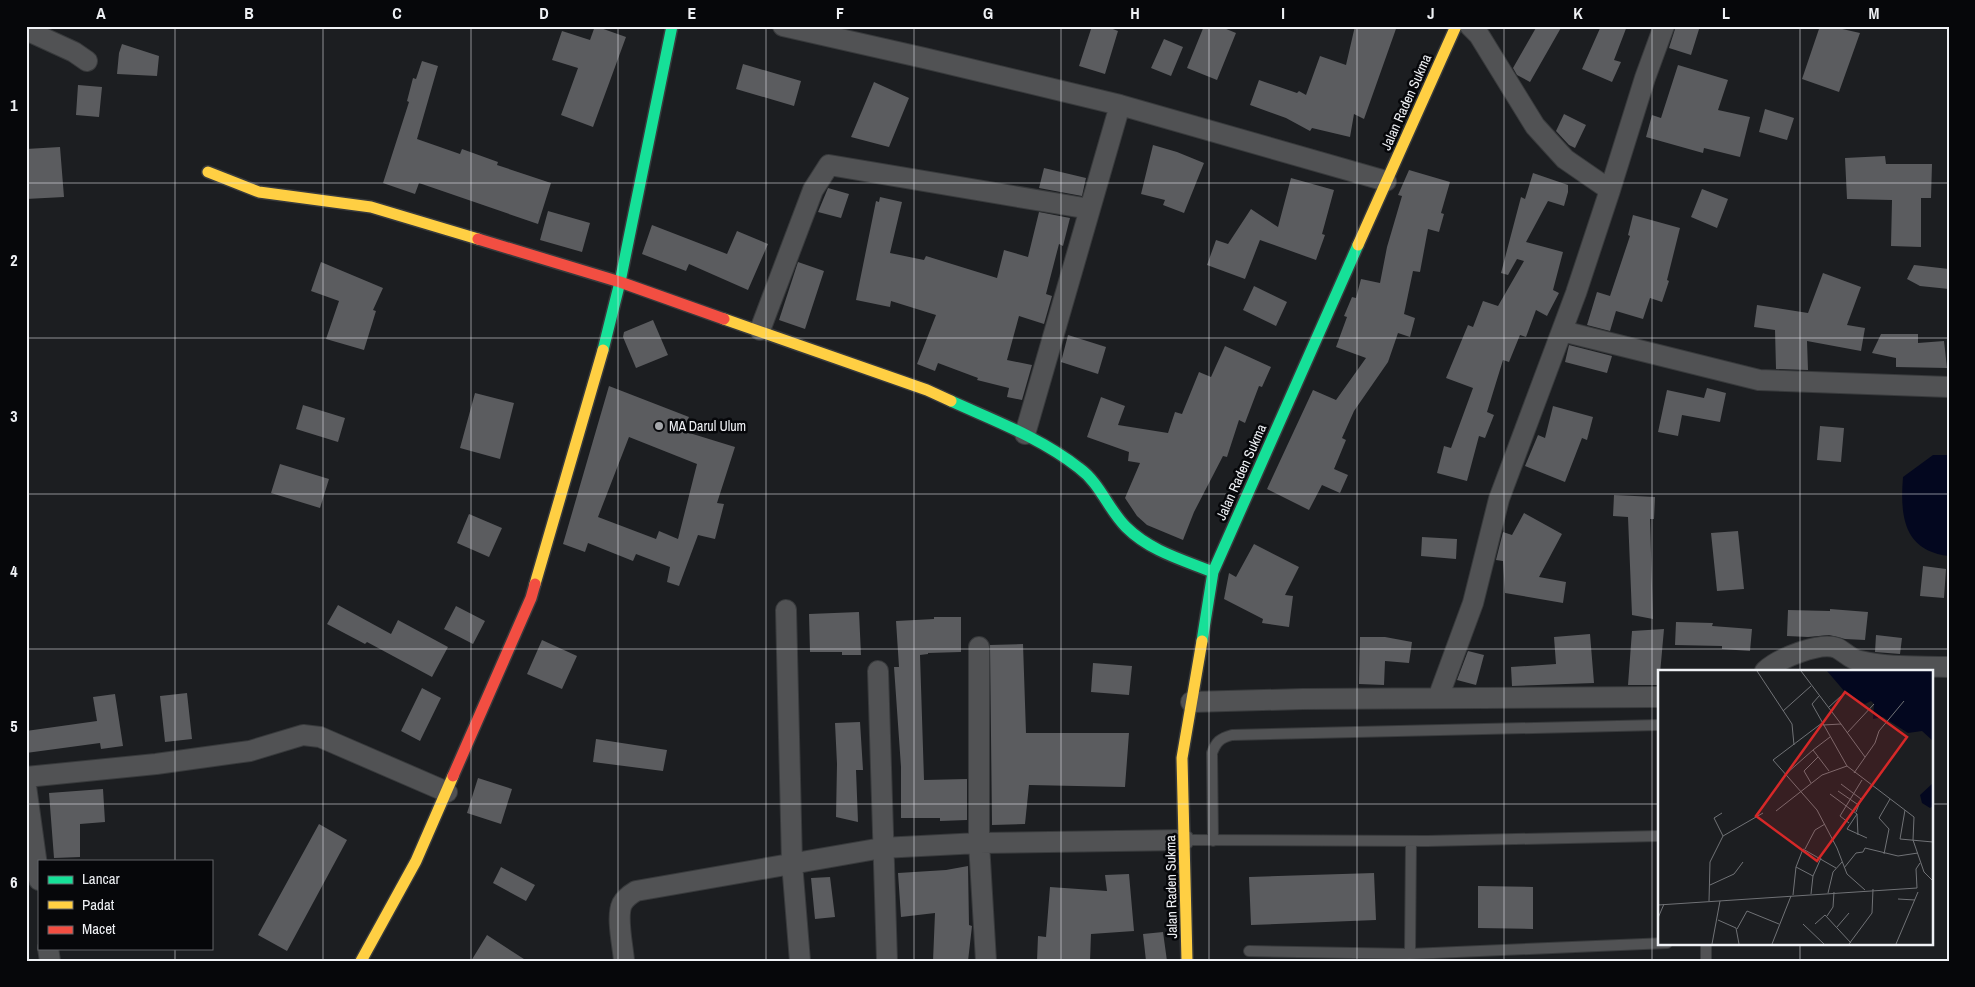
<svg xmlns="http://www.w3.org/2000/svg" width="1975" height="987" viewBox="0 0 1975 987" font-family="'Archivo Narrow',sans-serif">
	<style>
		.water { fill: #03071f }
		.building { fill: #5b5c5f; fill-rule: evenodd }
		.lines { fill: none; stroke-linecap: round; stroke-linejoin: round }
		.lane-casing { stroke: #383a3c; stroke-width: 12 }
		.street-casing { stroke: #383a3c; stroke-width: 22 }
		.fast-casing { stroke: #383a3c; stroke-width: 14 }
		.slow-casing { stroke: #383a3c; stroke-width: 14 }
		.jam-casing { stroke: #383a3c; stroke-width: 14 }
		.lane { stroke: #515254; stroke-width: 10 }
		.street { stroke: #515254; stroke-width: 20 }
		.fast { stroke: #16e098; stroke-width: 11 }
		.slow { stroke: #ffcf43; stroke-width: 11 }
		.jam { stroke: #f24e42; stroke-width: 11 }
		.grid { fill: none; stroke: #eff1f5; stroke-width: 1; stroke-opacity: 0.55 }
		.poi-dot { fill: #a5a7ab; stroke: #06070a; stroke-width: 2 }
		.labels { text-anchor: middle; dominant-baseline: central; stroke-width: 5; stroke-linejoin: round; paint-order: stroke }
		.street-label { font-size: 14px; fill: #eff1f5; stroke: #06070a }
		.poi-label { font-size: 14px; fill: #eff1f5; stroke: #06070a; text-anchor: start }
		.inset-road { fill: none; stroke: #707276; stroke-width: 1 }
		.view { fill: #d62828; fill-opacity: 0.15; stroke: #d62828; stroke-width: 2.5 }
		.inset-edge { fill: none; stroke: #eff1f5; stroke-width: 2.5 }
		.neatline { fill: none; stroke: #eff1f5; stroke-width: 2 }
		.grid-label { font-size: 16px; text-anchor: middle; font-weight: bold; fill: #eff1f5 }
	</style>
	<rect width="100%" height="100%" fill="#1c1e21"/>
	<path class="water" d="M1933 455H1949V556C1903 551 1900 515 1903 477Z"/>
	<path class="building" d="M595 26 626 37 593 127 561 115 578 68 552 60 562 31 590 40Z
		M1092 26H1105L1118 31 1105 74 1079 66Z
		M1204 26H1219L1236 33 1217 80 1187 68Z
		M1355 26H1397L1364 119 1354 114 1350 137 1312 128 1310 131 1286 118 1250 105 1259 80 1297 93 1299 91 1306 95 1320 56 1346 65Z
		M1537 26H1562L1530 82 1517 75 1513 68Z
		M1601 26H1627L1614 60 1621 62 1612 82 1582 69Z
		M1676 26H1700L1691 55 1669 48Z
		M1820 26H1829L1860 33 1839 92 1802 79Z
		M1164 39 1183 47 1171 76 1151 68Z
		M122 44 159 56 157 76 117 74 119 53Z
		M422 61 438 66 417 139 460 154 462 149 498 162 497 165 551 183 538 224 419 183 415 194 383 183 409 102 407 101 413 78 416 79Z
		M743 64 801 81 794 106 736 89Z
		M1678 65 1728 80 1718 110 1750 117 1740 157 1704 148 1703 153 1646 137 1652 115 1661 118Z
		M874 82 909 98 889 147 851 137Z
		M78 85 102 87 99 117 76 115Z
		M1765 109 1794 118 1787 140 1759 132Z
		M1564 114 1586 125 1575 148 1569 145 1556 131Z
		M1153 145 1177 152 1204 163 1184 213 1163 205 1165 200 1141 194Z
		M60 147 64 197 26 199V149Z
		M1885 156 1886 164H1932L1931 198H1921V247L1891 246 1892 200 1847 199 1845 158Z
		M1044 168 1086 178 1082 196 1039 188Z
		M1409 170 1450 182 1441 213 1444 214 1439 232 1428 229 1420 272 1413 271 1404 314 1415 318 1410 337 1398 333 1388 362 1354 411 1342 438 1346 440 1334 469 1348 475 1340 493 1322 485 1309 510 1267 489 1313 390 1336 400 1366 358 1336 347 1347 317 1344 316 1352 297 1356 298 1361 279 1380 283 1387 247 1402 196 1398 195Z
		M1533 173 1568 185V192L1564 206 1548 201 1526 242 1563 252 1553 290 1559 293 1547 316 1536 310 1526 337 1520 335 1509 362 1503 360 1487 412 1494 415 1485 438 1479 436 1467 481 1437 473 1444 446 1451 448 1473 388 1446 378 1468 325 1473 327 1483 301 1498 306 1524 261 1517 259 1508 275 1501 273 1521 197 1525 199Z
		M1291 178 1334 190 1322 234 1325 235 1316 260 1260 240 1245 279 1207 265 1216 240 1228 244 1251 209 1278 227Z
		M828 188 849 194 841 218 818 212Z
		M1702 189 1728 199 1717 228 1691 217Z
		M880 197 902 202 890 253 924 260 926 256 997 278 1004 250 1028 257 1039 212 1070 218 1063 246 1059 244 1046 294 1052 296 1044 324 1019 316 1007 360 1032 365 1022 400 1007 397 1009 388 977 380 978 378 938 363 935 371 917 364 936 315 891 301 890 307 856 300 876 201 879 202Z
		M548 211 590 223 582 252 540 240Z
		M1633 215 1680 228 1667 280 1669 281 1662 302 1650 298 1643 319 1616 311 1610 331 1587 325 1597 292 1610 296 1630 236 1628 235Z
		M652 225 727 254 737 231 768 244 748 290 689 264 686 271 642 254Z
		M321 262 383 288 373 310 376 311 364 350 326 339 339 301 311 291Z
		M798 262 824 271 805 329 779 320Z
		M1914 265 1949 269V289L1920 286 1907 279Z
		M1823 273 1861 287 1847 325 1865 328 1861 351 1807 341 1808 370 1776 369 1775 330 1754 327 1757 305 1808 313Z
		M1254 286 1287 302 1276 326 1243 310Z
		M653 320 668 355 636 368 623 337 624 332Z
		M1881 334H1918V343L1944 341 1947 368 1896 367V358L1872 353Z
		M1068 335 1106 347 1098 374 1061 362Z
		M1569 345 1612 356 1607 373 1565 362Z
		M1225 346 1271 367 1262 387 1259 386 1245 423 1239 420 1227 457 1223 456 1194 512 1183 540 1147 525 1137 516 1125 498 1140 463 1128 461 1129 452 1087 437 1101 397 1125 406 1118 425 1168 433 1175 412 1182 414 1199 372 1211 377Z
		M609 386 689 417 683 431 735 447 717 503 724 504 715 539 698 535 679 586 667 582 670 567 636 554 633 561 588 543 585 552 563 544ZM629 437 697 464 678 539 659 531 656 539 598 517Z
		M1707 388 1726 393 1720 422 1682 415 1678 436 1658 432 1667 390 1704 398Z
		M475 393 514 403 500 459 460 448Z
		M303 405 345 418 338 442 296 429Z
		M1553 406 1593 417 1587 440 1582 438 1565 482 1525 466 1538 435 1545 438Z
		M1820 426 1844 428 1841 462 1817 460Z
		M280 464 329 479 320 508 271 493Z
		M1614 495 1655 497 1654 519H1650L1653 619 1632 615 1628 517 1613 516Z
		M1524 513 1562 534 1539 577 1566 582 1563 603 1505 593 1503 561 1496 560 1503 532 1512 535Z
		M469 514 502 528 489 557 457 543Z
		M1738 531 1744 589 1717 591 1711 533Z
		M1422 537 1457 539 1456 559 1421 556Z
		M1254 544 1299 567 1285 595 1293 596 1289 627 1262 623 1263 619 1224 599 1229 573 1236 577Z
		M1923 566 1946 569 1944 598 1920 596Z
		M338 605 391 634 398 620 448 647 432 677 367 642 365 644 327 624Z
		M456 606 485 621 473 644 444 629Z
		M1830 609 1868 612 1865 640 1845 639 1829 635 1808 637 1787 636 1788 610 1830 611Z
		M859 612 861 655H842V652H810L809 614Z
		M934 617H961V652L928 653V654L920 655 924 780 967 779V820L940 821V818H901V767L894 667H899L896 621 934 619Z
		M1676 622 1713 623 1712 626 1752 629 1750 651 1722 649V646L1675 645Z
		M1664 629 1659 685H1628L1632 631Z
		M1590 634 1594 683 1512 686 1511 667 1556 664 1554 637Z
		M1876 635 1902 638 1900 654 1875 652Z
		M1360 637H1385L1412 642 1409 663 1385 661 1384 685 1359 684Z
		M542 640 577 656 562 689 527 674Z
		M1023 644 1026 733H1129L1125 787 1029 785 1025 824 992 825 990 645Z
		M1468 651 1484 655 1476 685 1457 680Z
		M1093 663 1132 666 1129 695 1091 692Z
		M422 688 441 698 420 741 401 731Z
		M187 693 192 739 165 742 160 696Z
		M115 694 123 746 101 749 100 743 26 753V731L97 721 93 697Z
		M860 722 863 770H856L858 822 836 817 837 764 835 723Z
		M596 739 667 750 663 771 593 762Z
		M478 778 512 789 501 824 467 813Z
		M103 789 105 822 80 824V857L54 858 49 793Z
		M319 824 347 840 287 951 258 935Z
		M968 866 969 925 972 926 968 961H933L935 913 901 917 898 873 946 870Z
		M501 867 535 885 526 901 493 883Z
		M1374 873 1376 920 1251 925 1249 877Z
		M1129 874 1134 931 1091 934 1090 961H1037L1038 936 1046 937 1050 887 1107 891 1105 875Z
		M830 877 835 917 815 919 811 878Z
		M1478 886 1533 887V929L1478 928Z
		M1163 932 1167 961H1146L1143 934Z
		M487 935 527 961H471Z"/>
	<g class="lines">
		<g class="lane-casing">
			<path id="lane" d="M1185 840 1427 841 1659 836
				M1213 841 1212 753C1216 742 1220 738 1232 735L1659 725
				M1411 841 1410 954 1667 943
				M1706 943V961
				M1249 951 1410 954V961"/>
		</g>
		<g class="street-casing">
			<path id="street" d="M783 26 924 58 1120 105 1025 434
				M26 30 74 52 87 61
				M1120 105 1386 181
				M1610 190 1645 78 1664 26
				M760 330 813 190 829 165 1090 209
				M1562 331 1759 380 1949 387
				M786 610 792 863 800 961
				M979 647V843L986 961
				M878 671 887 961
				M1765 671C1778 659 1820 641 1837 648 1845 652 1851 660 1860 661 1889 668 1919 666 1949 667
				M1438 698 1473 603 1499 499 1576 293 1610 190 1565 159 1535 126 1479 35 1470 26
				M1191 702 1303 699 1659 697
				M26 777 156 764 250 751 303 735 320 737 447 792
				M26 786 39 880
				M48 948 50 961
				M624 961C623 946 616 917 622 904 625 898 631 894 636 891L882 848 979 843 1184 840"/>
		</g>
		<g class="fast-casing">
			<path id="fast" d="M603 350 620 282 672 26
				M951 401C995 421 1041 438 1079 468 1100 483 1108 509 1126 527 1150 551 1183 560 1213 572
				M1202 641 1213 572 1358 245"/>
		</g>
		<g class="slow-casing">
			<path id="slow" d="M208 172 259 192 371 207 478 239
				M1358 245 1456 26
				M724 319 927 390 951 401
				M535 584 603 350
				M361 961 416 861 453 776
				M1187 961 1182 758 1202 641"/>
		</g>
		<g class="jam-casing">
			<path id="jam" d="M478 239 620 282 724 319
				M453 776 531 598 535 584"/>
		</g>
		<use href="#lane" class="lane"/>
		<use href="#street" class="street"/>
		<use href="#fast" class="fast"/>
		<use href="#slow" class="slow"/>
		<use href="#jam" class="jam"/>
	</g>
	<path class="grid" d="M175 26V861M323 26V961M471 26V961M618 26V961M766 26V961M914 26V961M1061 26V961M1209 26V961M1357 26V961M1504 26V961M1652 26V961M1800 26V671M26 183H1949M26 338H1949M26 494H1949M26 649H1949M26 804H1659M1931 804H1949M1800 943V961M175 948V961"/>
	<circle class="poi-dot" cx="659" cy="426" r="5"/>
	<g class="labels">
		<g class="street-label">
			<text transform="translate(1406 102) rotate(-66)">Jalan Raden Sukma</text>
			<text transform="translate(1241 472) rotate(-66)">Jalan Raden Sukma</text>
			<text transform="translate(1171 887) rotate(-91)">Jalan Raden Sukma</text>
		</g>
		<g class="poi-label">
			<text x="669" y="426">MA Darul Ulum</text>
		</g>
	</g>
	<g transform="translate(1658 670)">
		<rect width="275" height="275" fill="#1c1e21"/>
		<path d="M169 1H275V71L264 61 250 63 225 47 215 49 216 34 213 31 207 34 187 22ZM275 113V136L272 138 264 133 262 125Z" fill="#03071f"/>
		<path class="inset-road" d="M99 1 134 54 136 75M143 1 183 54M161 26 154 34 189 96 256 147 255 170 266 202 275 211M171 37 183 26M125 41 153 16M164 53 115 90 159 140 179 178 189 204 207 220M165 55 183 54 207 87M189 63 216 34M155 80 172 67M129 103 155 80 171 101M196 103 217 73 221 61 246 31M153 113 146 101 160 87M183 114 203 129 198 142M180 121 199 134M172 124 199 144 200 165M247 140 242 169 275 172M118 141 164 105 189 96M64 143 56 148 65 166M199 144 189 159 209 168M191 153 182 146 204 110M147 179 157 160 167 154M226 184 231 159 221 148 232 129M138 197 155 206M186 198 198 183 205 182 207 178 240 186 260 183M52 215 76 204 85 192M259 218 258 199 262 193M170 223 175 202 184 192M153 224 155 206 163 188M135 225 138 197 145 179 178 198M240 229 257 230M51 231 52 192 65 166 105 143M0 235 259 218M169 246 175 237 176 222M0 248 6 234M60 250 78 258 81 274M145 254 166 274M157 254 167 245 193 273M179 257 191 243M79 259 89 241 121 254M54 274 62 231M114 274 133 226M191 274 214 243 215 219M238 274 260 222"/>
		<path class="view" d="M187 22 249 67 159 191 98 146Z"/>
		<rect width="275" height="275" class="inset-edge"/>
	</g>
	<rect width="1975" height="987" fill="none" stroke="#06070a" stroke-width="55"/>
	<rect x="38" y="860" width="175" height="90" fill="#06070a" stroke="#636568"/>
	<rect x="48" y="876" width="25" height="8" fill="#16e098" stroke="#636568"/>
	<text x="82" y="884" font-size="15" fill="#eff1f5">Lancar</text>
	<rect x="48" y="901" width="25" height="8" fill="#ffcf43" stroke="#636568"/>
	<text x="82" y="910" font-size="15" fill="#eff1f5">Padat</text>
	<rect x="48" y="926" width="25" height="8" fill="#f24e42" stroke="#636568"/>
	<text x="82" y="934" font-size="15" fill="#eff1f5">Macet</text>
	<rect x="28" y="28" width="1920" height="932" class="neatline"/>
	<g class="grid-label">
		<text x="101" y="19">A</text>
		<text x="249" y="19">B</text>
		<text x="397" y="19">C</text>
		<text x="544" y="19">D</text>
		<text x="692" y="19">E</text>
		<text x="840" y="19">F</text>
		<text x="988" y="19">G</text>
		<text x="1135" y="19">H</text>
		<text x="1283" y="19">I</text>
		<text x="1431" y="19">J</text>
		<text x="1578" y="19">K</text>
		<text x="1726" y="19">L</text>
		<text x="1874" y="19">M</text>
		<text x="14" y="111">1</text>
		<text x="14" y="266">2</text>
		<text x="14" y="422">3</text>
		<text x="14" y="577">4</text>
		<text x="14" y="732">5</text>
		<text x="14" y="888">6</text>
	</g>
</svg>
